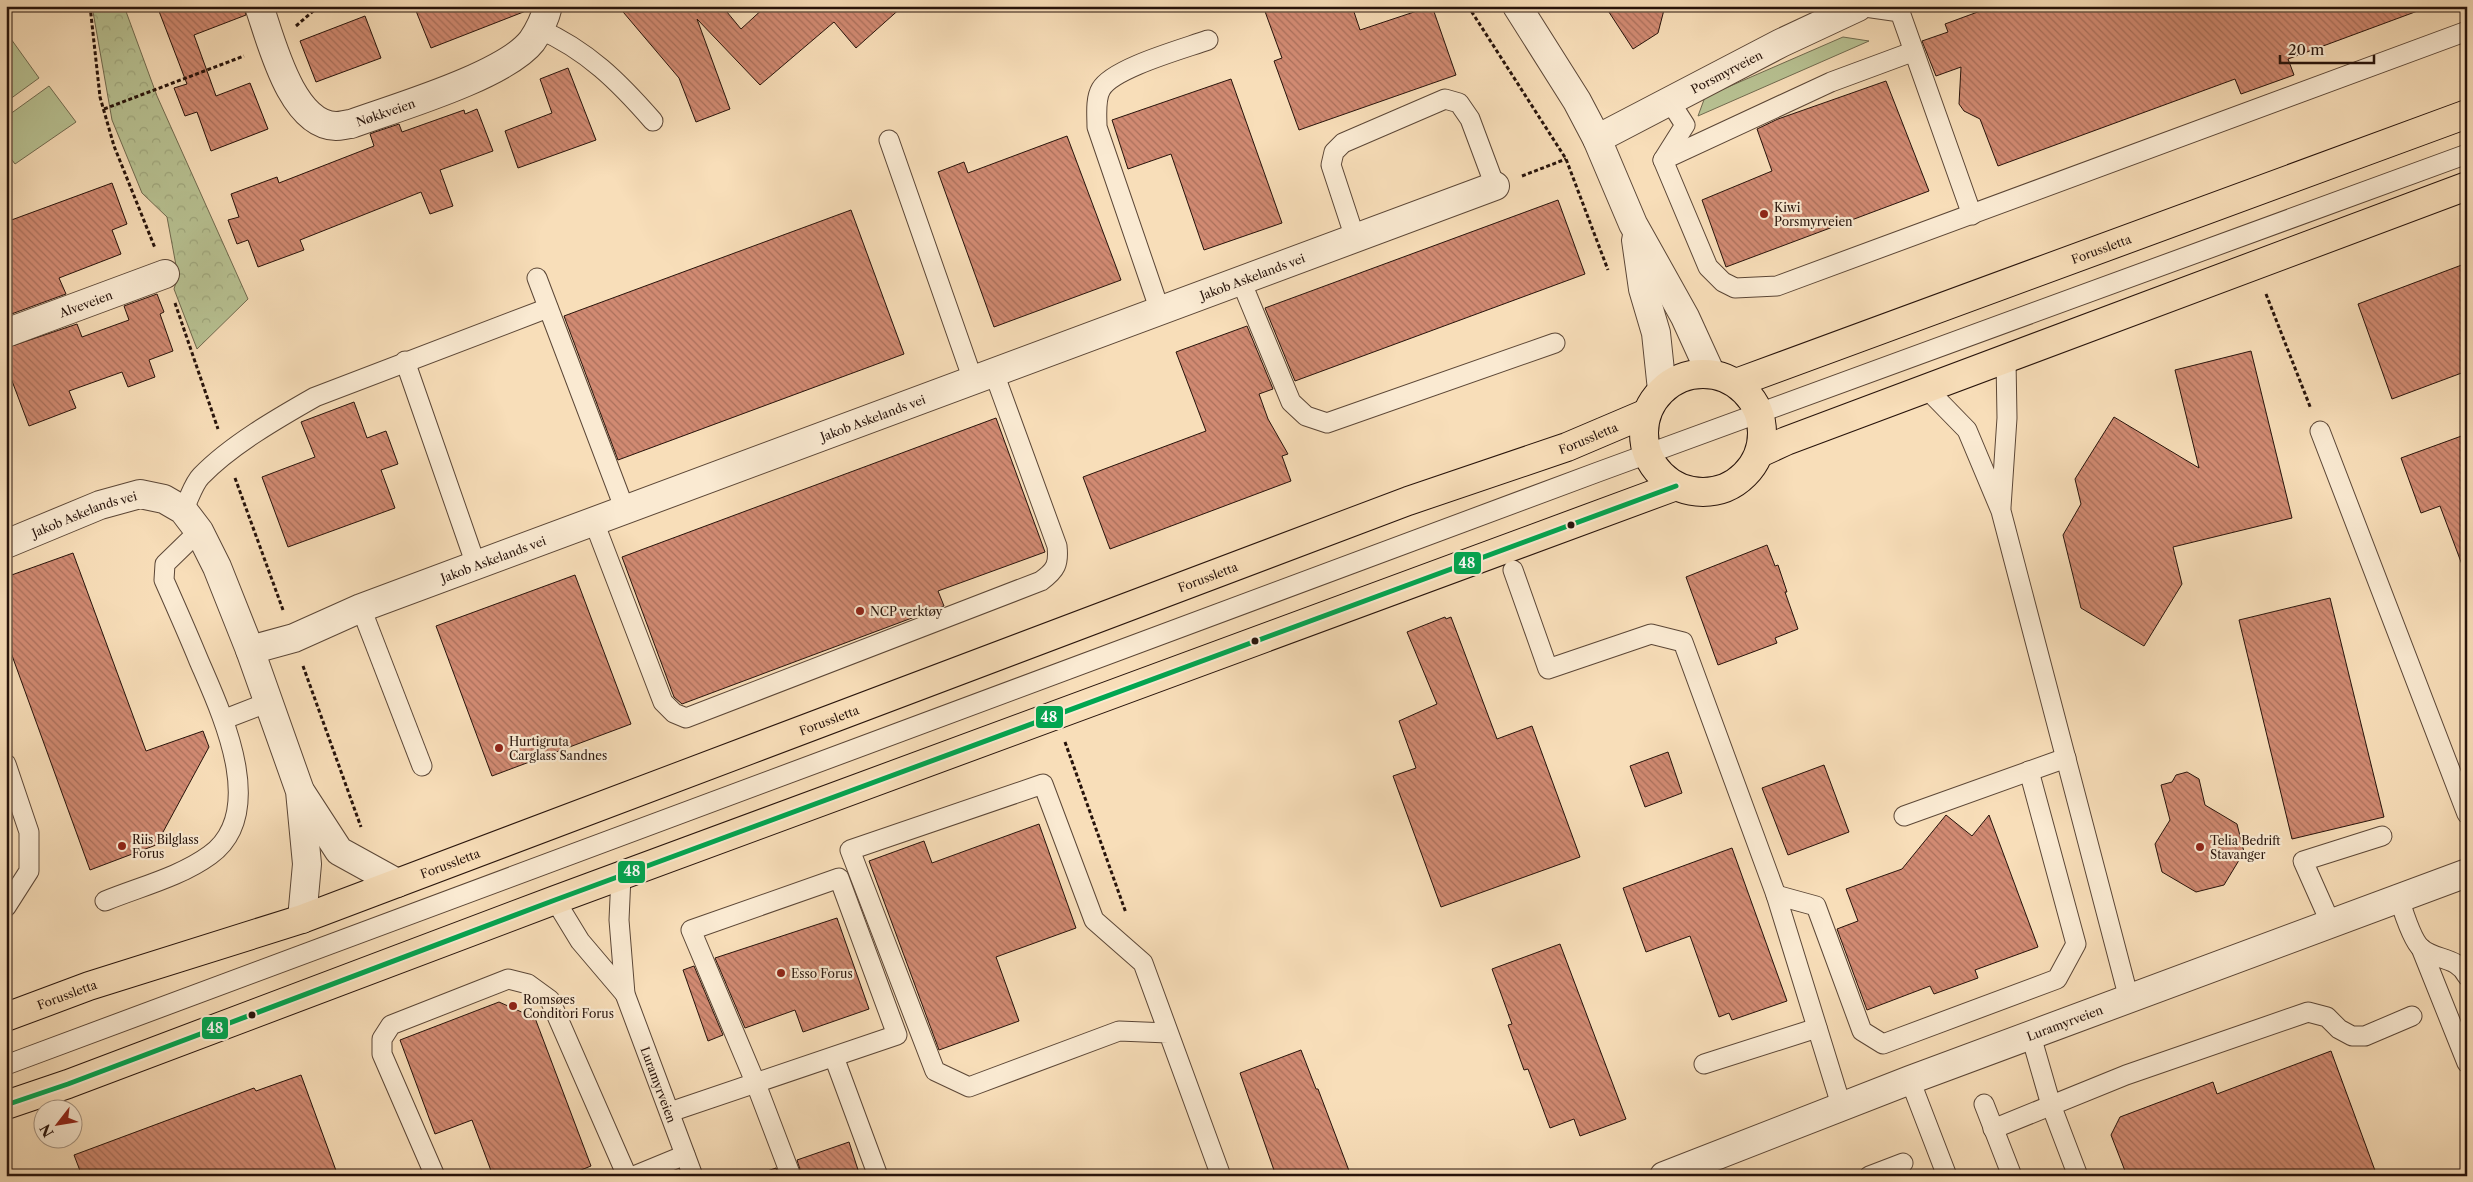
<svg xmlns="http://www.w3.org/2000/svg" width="2473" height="1182" viewBox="0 0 2473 1182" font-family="'Libre Caslon Text',serif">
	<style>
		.green { fill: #b8c293; stroke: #706a4f }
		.forest { fill: url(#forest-crowns); stroke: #706a4f }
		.building { fill: url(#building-back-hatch); stroke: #27130b }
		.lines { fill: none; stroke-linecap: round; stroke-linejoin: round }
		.service-casing { stroke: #5b4636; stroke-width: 21 }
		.minor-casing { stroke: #5b4636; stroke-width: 30 }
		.tertiary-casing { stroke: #5b4636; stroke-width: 30 }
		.primary-casing { stroke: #27130b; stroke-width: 30 }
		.path { stroke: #27130b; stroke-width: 3; stroke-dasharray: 4 2.5; stroke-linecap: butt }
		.service { stroke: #faead2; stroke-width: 19 }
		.minor { stroke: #faead2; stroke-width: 28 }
		.tertiary { stroke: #faead2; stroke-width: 28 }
		.primary { stroke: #f8deb9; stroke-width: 28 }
		.bus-1-casing { stroke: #faead2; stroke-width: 9 }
		.bus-1 { stroke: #00a651; stroke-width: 5 }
		.poi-dot { fill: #8f2418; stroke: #faead2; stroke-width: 2 }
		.bus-dot { fill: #27130b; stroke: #faead2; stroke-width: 2 }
		.labels { text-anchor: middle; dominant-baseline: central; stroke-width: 4.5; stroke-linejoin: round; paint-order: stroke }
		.street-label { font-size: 12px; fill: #27130b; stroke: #faead2 }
		.poi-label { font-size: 12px; fill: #27130b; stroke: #faead2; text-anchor: start }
		.line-badge { stroke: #faead2; stroke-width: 2 }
		.badge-label { font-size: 14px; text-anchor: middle; font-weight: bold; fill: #fff }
	</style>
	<defs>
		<pattern id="forest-crowns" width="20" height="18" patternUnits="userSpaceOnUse" patternTransform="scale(1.25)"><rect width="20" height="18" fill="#b8c293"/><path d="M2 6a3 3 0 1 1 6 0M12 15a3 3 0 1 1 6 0" fill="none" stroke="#9ea67d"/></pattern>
		<pattern id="building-back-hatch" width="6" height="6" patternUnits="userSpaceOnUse" patternTransform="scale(1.25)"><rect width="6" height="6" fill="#d18a72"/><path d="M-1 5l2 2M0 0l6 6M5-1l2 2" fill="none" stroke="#aa705c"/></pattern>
	</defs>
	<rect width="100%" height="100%" fill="#f8deb9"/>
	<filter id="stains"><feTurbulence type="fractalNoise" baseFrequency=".004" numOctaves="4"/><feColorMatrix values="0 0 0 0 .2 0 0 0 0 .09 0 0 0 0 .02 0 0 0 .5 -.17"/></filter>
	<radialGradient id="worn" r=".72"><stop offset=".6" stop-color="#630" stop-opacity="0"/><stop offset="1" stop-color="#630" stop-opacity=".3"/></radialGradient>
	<path class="green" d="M6 32 39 78 6 102Z
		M1843 37 1869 41 1698 116 1705 97Z
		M49 86 76 122 15 164 6 152V117Z"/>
	<path class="forest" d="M92 6H124L157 96 248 299 197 349 174 289 178 276 167 217 142 193 112 120Z"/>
	<path class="building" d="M157 6H244L246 15 194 35 216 96 250 83 268 129 211 151 197 112 185 116 174 88 187 84Z
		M414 6H532L531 9 431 48Z
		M618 6H722L741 29 766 6H903L856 48 834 22 760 85 697 19 730 109 696 122 679 78Z
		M1263 6H1352L1360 30 1432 6 1456 75 1299 130 1274 61 1282 58Z
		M1605 6H1665L1658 33 1633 49Z
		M1994 6H2422L2423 9 2288 59 2294 75 2241 94 2235 79 1998 166 1980 119 1964 111 1959 104 1961 67 1936 76 1922 41 1948 32 1945 24Z
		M365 16 381 58 316 82 300 41Z
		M568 68 596 140 518 168 505 131 552 113 540 79Z
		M1231 79 1282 223 1204 250 1171 154 1128 169 1112 120Z
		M1886 81 1929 191 1726 267 1702 200 1772 171 1757 129 1778 119Z
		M477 109 493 151 440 170 453 206 430 214 421 192 300 240 304 250 258 267 248 240 237 244 228 220 239 217 231 194 277 177 279 183 374 146 370 134 375 132 399 124 402 132 464 110 465 114Z
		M1067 136 1121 280 994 327 938 172 964 162 968 173Z
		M112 183 127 224 112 230 121 254 59 278 66 294 6 316V222Z
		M1558 200 1585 274 1295 381 1265 308Z
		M851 210 904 354 618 460 564 316Z
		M2467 263V371L2392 399 2358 304Z
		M157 294 164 312 160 314 173 351 149 360 155 377 128 387 122 372 69 391 76 408 29 426 6 365V348L77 324 82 337 129 320 124 306Z
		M1247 326 1273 389 1259 394 1268 419 1288 454 1282 456 1291 481 1110 549 1083 477 1206 431 1176 352Z
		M2251 351 2292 518 2173 547 2182 584 2144 646 2081 608 2063 535 2081 504 2075 479 2114 417 2199 468 2175 370Z
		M354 402 367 438 386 431 398 464 381 470 395 508 288 547 262 477 315 457 301 422Z
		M996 418 1045 552 938 591 944 606 682 704 674 697 622 557Z
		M2467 434V569L2464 570 2440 506 2421 513 2401 458Z
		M1767 545 1775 566 1778 565 1787 592H1785L1798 629 1775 638 1777 643 1718 665 1686 577Z
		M73 553 146 751 203 731 209 747 156 845 90 870 6 639V577Z
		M575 575 631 724 492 776 436 626Z
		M2330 598 2384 817 2292 839 2239 620Z
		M1445 617 1446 619 1451 617 1497 739 1532 726 1580 857 1441 907 1393 776 1416 768 1399 721 1437 704 1407 632Z
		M1668 752 1682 793 1645 807 1630 766Z
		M1824 765 1849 832 1788 855 1762 788Z
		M2187 772 2199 779 2205 805 2237 824 2244 852 2224 885 2196 892 2162 872 2155 844 2170 820 2161 785 2172 782 2176 775Z
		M1946 815 1972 836 1989 815 2038 947 1975 970 1978 978 1934 994 1930 986 1867 1010 1837 929 1858 921 1846 889 1902 869Z
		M1039 824 1076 928 996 957 1019 1021 939 1050 869 861 924 841 932 863Z
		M1732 848 1787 1001 1732 1020 1729 1013 1719 1017 1690 936 1646 952 1623 888Z
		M837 918 869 1009 803 1032 795 1010 745 1028 715 958Z
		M1560 944 1626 1119 1580 1136 1574 1119 1550 1128 1528 1069 1524 1070 1508 1025 1512 1024 1492 969Z
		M694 966 723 1035 708 1041 683 970Z
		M499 1002 535 1018 591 1166 566 1176H493L472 1120 435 1134 400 1040Z
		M1301 1050 1316 1089H1318L1351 1176H1276L1240 1073Z
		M2331 1051 2377 1176H2127L2111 1135 2120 1117 2213 1082 2217 1094Z
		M301 1075 338 1176H82L74 1155 254 1088 256 1091Z
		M849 1142 860 1176H802L797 1160Z
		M776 1168 779 1176H765L764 1172Z"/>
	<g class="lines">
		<g class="service-casing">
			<g id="service">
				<path d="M1858 6 1900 12 1972 215"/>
				<path d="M539 29C587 50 619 82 653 121"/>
				<path d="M1669 100 1685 125 1663 160 1708 267 1723 282 1735 288 1777 286 2467 31"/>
				<path d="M889 140 973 380"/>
				<path d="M1663 160 1831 82 1912 52"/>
				<path d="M1355 238 1331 165 1334 152 1343 143 1445 99 1459 103 1470 119 1495 186"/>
				<path d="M537 278 625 510"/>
				<path d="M1241 281 1291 402 1306 416 1327 423 1555 343"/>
				<path d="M1160 311 1097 127C1097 116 1095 99 1101 89 1113 68 1183 49 1208 40"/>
				<path d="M405 361 476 565"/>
				<path d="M1927 389 1967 430 2001 511 2129 999"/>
				<path d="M2320 431 2467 814"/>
				<path d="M2001 507 2007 418 2006 360"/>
				<path d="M183 510C189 500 193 484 201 476 231 445 278 418 315 397L548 308"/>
				<path d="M594 522 663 702 674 713 686 718 1041 581C1056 570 1059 564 1057 546L994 373"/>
				<path d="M1513 570 1548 669 1651 634 1683 642 1776 895 1842 1108"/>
				<path d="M361 608 422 766"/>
				<path d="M225 719 269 702"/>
				<path d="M6 764 29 832V871L6 907"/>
				<path d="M1904 816 2066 758"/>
				<path id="s1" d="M621 876 619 920 625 994 693 1176"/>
				<path d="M1776 895 1816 906 1862 1031 1883 1044 2057 979 2076 944 2029 771"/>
				<path d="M2399 898C2403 911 2412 940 2421 948 2436 961 2457 956 2467 976"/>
				<path d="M555 900 580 941 625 994"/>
				<path d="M105 901C139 887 180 877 210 855 269 812 221 712 199 661 188 634 176 607 164 580L165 564 199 531"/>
				<path d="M2331 924 2303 861 2382 836"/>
				<path d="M2421 948 2467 1063"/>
				<path d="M1168 1033 1119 1031 969 1087 935 1071 850 850 1043 784 1094 920 1143 963 1221 1176"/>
				<path d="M2031 1036 2051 1105 2078 1176"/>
				<path d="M834 1057 878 1176"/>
				<path d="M1704 1064 1817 1028"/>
				<path d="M6 1065 1598 472 2467 154"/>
				<path d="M1910 1080 1947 1176"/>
				<path d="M1984 1104 2012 1176"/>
				<path d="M670 1112 897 1035 839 878 691 930 756 1084 791 1176"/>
				<path d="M1993 1129 2126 1075 2308 1012 2327 1017 2339 1029 2352 1036H2365L2412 1016"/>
				<path d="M435 1176 382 1054V1039L391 1025 508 979 528 984 550 1000 627 1176"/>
				<path d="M634 1176 685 1155"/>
				<path d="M1869 1176 1903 1163"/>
			</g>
		</g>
		<g class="minor-casing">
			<g id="minor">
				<path id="s2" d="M259 6C271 40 291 125 336 126 341 126 347 124 351 124 395 108 505 76 532 41 539 31 545 18 548 6"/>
				<path d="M1517 6 1577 101 1597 139 1633 224 1685 317 1711 374"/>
				<path id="s3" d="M1597 139 1781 43 1858 7"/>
				<path d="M1636 240 1643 289 1656 333 1662 390"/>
				<path id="s4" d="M6 333 165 274"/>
				<path id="s5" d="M6 544 100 505 140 494 164 499 183 510 199 531 217 567 250 650 300 791 307 864 302 919"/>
				<path id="s6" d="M250 650 294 638 361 608 1495 186"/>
				<path d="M302 794 339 851 397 883"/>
			</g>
		</g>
		<g class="tertiary-casing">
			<g id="tertiary">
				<path id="s7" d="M1664 1176 1910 1080 2467 873"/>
			</g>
		</g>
		<g class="primary-casing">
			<g id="primary">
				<circle cx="1703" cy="433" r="59"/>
				<path id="s8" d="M1736 383 2467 114"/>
				<path d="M1760 453 1786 441 2467 186"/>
				<path id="s9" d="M6 1017 89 986 302 919 1408 501 1567 447 1647 413"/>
				<path d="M6 1105 68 1084 555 900 1676 486"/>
			</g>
		</g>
		<path class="path" d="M90 6 100 97 114 146 155 248
			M1468 6 1566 159 1608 270
			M296 26 319 6
			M104 109 244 56
			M1522 176 1566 159
			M2266 294 2311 409
			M175 303 218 429
			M235 478 283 610
			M303 666 361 827
			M1065 742 1126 913"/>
		<use href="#service" class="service"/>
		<use href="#minor" class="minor"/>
		<use href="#tertiary" class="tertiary"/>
		<use href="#primary" class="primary"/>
		<g class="bus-1-casing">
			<path id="bus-1" d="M6 1105 68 1084 555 900 1676 486"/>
		</g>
		<use href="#bus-1" class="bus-1"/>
	</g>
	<g class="poi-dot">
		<circle cx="1764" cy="214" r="5"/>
		<circle cx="860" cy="611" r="5"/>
		<circle cx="499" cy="748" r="5"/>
		<circle cx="122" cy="846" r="5"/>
		<circle cx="2200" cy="847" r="5"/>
		<circle cx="781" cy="973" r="5"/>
		<circle cx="513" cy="1006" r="5"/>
	</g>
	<g class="bus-dot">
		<circle cx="1571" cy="525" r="4.5"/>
		<circle cx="1255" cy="641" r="4.5"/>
		<circle cx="252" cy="1015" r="4.5"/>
	</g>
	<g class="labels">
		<g class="street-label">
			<text stroke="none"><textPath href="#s3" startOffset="146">Porsmyrveien</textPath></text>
			<text stroke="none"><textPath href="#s2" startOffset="202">Nøkkveien</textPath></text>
			<text stroke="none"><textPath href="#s8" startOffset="389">Forussletta</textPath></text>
			<text stroke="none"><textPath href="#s6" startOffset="1070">Jakob Askelands vei</textPath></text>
			<text stroke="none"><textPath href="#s4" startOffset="85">Alveveien</textPath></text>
			<text stroke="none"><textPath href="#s6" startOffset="665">Jakob Askelands vei</textPath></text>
			<text stroke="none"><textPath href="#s9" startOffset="1685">Forussletta</textPath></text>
			<text stroke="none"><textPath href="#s5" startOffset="84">Jakob Askelands vei</textPath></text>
			<text stroke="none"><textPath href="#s6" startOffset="260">Jakob Askelands vei</textPath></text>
			<text stroke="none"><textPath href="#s9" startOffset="1280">Forussletta</textPath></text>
			<text stroke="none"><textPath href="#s9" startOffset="875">Forussletta</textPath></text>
			<text stroke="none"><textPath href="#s9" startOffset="470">Forussletta</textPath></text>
			<text stroke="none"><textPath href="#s9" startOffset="65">Forussletta</textPath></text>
			<text stroke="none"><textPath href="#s7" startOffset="429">Luramyrveien</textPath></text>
			<text stroke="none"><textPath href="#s1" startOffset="215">Luramyrveien</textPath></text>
		</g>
		<g class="poi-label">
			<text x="1774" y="207">Kiwi<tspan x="1774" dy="14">Porsmyrveien</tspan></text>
			<text x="870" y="611">NCP verktøy</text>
			<text x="509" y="741">Hurtigruta<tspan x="509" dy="14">Carglass Sandnes</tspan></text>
			<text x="132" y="839">Riis Bilglass<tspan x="132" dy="14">Forus</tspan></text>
			<text x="2210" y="840">Telia Bedrift<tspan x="2210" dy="14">Stavanger</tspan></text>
			<text x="791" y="973">Esso Forus</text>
			<text x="523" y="999">Romsøes<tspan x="523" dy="14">Conditori Forus</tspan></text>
		</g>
	</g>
	<g class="line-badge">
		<rect x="1453" y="551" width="29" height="24" rx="5" fill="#00a651"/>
		<rect x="1035" y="705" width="29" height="24" rx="5" fill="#00a651"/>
		<rect x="617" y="860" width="29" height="24" rx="5" fill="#00a651"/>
		<rect x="201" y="1016" width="28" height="24" rx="5" fill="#00a651"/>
	</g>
	<g class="badge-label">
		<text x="1467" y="568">48</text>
		<text x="1049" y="722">48</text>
		<text x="632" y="876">48</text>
		<text x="215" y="1033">48</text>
	</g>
	<rect width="2473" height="1182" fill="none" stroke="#f8deb9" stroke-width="25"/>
	<rect x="8" y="8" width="2458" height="1167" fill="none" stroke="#27130b" stroke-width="2.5"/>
	<rect x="12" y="12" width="2448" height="1157" fill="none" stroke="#27130b"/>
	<g transform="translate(58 1124) rotate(239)"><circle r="24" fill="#faead2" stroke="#a69482"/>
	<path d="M0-4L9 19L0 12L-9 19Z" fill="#8f2418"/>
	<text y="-8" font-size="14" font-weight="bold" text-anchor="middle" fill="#27130b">N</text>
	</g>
	<path d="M2280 55v8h94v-8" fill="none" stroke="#27130b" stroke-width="2.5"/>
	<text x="2288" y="55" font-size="15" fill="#27130b" stroke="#faead2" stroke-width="4" paint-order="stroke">20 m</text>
	<rect width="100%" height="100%" filter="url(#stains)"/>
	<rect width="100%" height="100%" fill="url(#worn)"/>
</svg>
